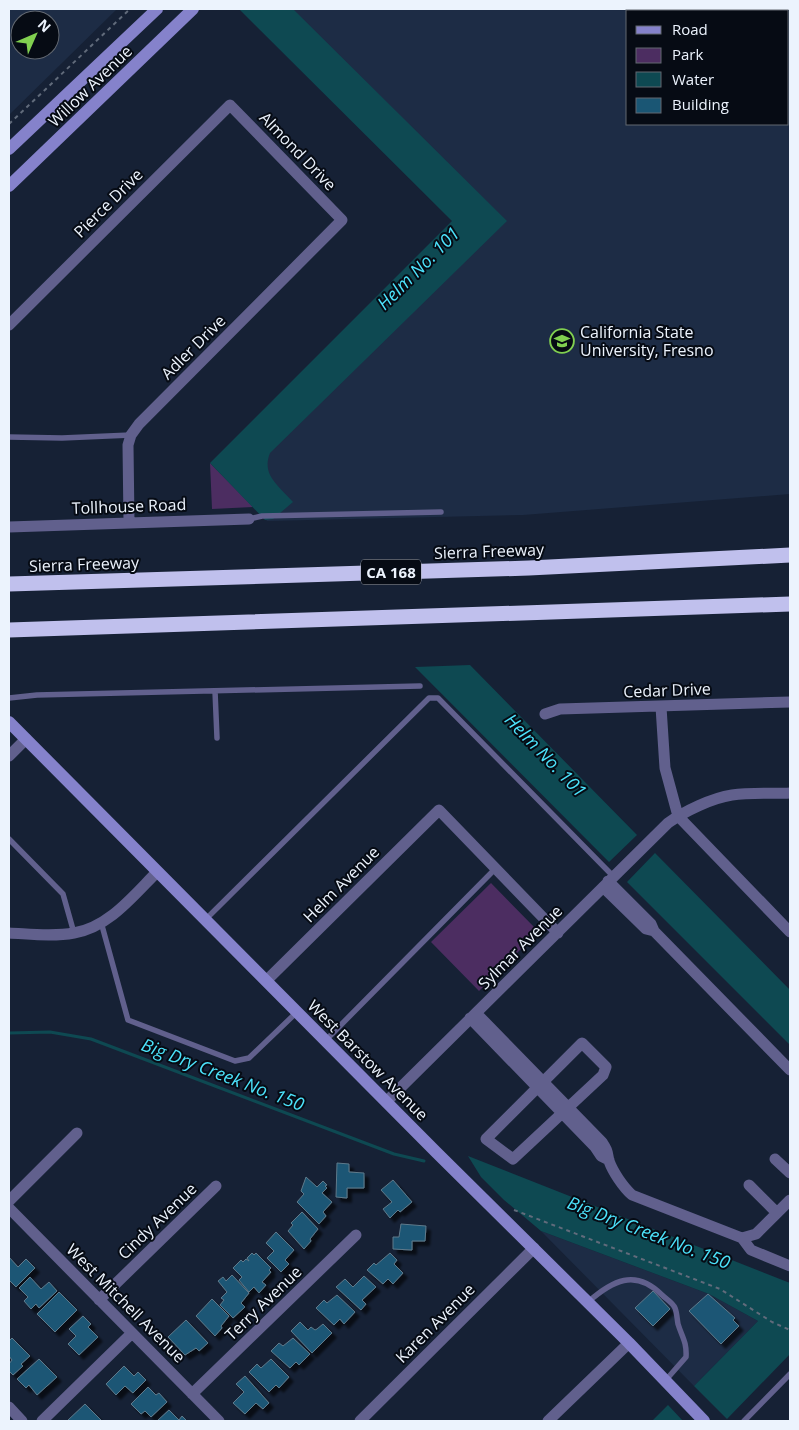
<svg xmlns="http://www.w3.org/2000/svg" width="799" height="1430" viewBox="0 0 799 1430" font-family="'Open Sans',sans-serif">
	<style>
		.built { fill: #1d2c45; fill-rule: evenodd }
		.green { fill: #4c2d61 }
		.water { fill: #0e4952 }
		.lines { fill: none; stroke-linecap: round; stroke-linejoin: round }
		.stream { stroke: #0e4952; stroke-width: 3 }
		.building { fill: #1a5674; stroke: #5f7a8b; filter: url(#shadow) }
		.path { stroke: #616b7b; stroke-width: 2; stroke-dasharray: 4 4; stroke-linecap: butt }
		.lane { stroke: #61608d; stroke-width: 5.5 }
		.street { stroke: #61608d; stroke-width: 11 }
		.secondary { stroke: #8582cb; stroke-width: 12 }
		.highway { stroke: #c0c0ed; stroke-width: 15 }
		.labels { text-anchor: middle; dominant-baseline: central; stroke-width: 4; stroke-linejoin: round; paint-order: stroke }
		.shield { fill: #060b14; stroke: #a7adb7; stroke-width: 1 }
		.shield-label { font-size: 15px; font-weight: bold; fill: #ecf3fd }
		.street-label { font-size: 16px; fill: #ecf3fd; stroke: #060b14 }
		.poi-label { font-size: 16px; fill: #ecf3fd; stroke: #060b14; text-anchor: start }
		.water-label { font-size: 18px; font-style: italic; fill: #4ce3fb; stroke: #060b14 }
	</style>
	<defs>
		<filter id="shadow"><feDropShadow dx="4.5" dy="4.5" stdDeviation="1" flood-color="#0009"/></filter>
	</defs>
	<rect width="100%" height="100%" fill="#162135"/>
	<path class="built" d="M9 9H117L9 115ZM20 20H50V50H20Z
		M240 9H790V494L523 515 267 521 256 506 214 463 455 219ZM628 11H788V124H628Z
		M541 1231 709 1294 758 1321 694 1386Z"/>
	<path class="green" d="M210 463 253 507 212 509Z
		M491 883 536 929 537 933 479 991 431 942Z"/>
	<path class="water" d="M239 9H293L507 221 270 453C261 475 279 486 293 502L273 519 265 520 210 463 452 221Z
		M470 665 637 835 609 862 415 667Z
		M655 853 790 990V1045L627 882Z
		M468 1156 790 1283V1354L727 1419 694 1386 758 1321 709 1294 541 1231 504 1200 481 1177Z
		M668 1405 683 1421H652Z"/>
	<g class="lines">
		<path class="stream" d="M9 1033 50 1032 91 1039 394 1154 424 1161"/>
	</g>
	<path class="building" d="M337 1163 349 1164V1172L364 1173V1188H347V1198L336 1197Z
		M306 1177 317 1187 323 1181 327 1185 325 1186 327 1188 322 1193 332 1202 323 1212 326 1216 319 1224 297 1202 304 1194 301 1191Z
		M393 1180 412 1202 400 1212 398 1210 390 1218 383 1209 392 1202 381 1190Z
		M302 1212 318 1229 310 1239 311 1241 304 1249 288 1231 293 1225 291 1223Z
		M401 1224 426 1226 425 1241H412V1250L393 1249V1237H399Z
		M276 1232 294 1250 285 1260 289 1264 281 1272 267 1258 274 1251 266 1243Z
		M252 1253 254 1255 256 1253 271 1268 269 1270 271 1272 262 1282 266 1285 259 1293 254 1287 249 1292 239 1280 242 1277 233 1268 241 1260 243 1262 246 1259 249 1261 247 1258Z
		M390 1253 397 1260 394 1264 403 1273 393 1284 388 1279 383 1284 367 1270 374 1263 376 1265Z
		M9 1257 18 1267 26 1259 35 1268 16 1287 9 1280Z
		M232 1275 249 1293 241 1303 245 1307 233 1318 220 1305 224 1300 221 1298 227 1292 218 1281 223 1277 226 1281Z
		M364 1276 376 1287 362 1300 366 1304 361 1310 336 1287 345 1279 353 1287Z
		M30 1277 41 1289 49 1282 57 1291 39 1308 36 1304 31 1309 24 1301 28 1297 19 1288Z
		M653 1291 670 1309 653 1326 635 1308Z
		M59 1292 77 1310 55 1332 37 1314Z
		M708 1294 735 1318 733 1320 739 1326 721 1344 689 1311Z
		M337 1295 355 1312 344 1324 340 1319 334 1325 316 1308 324 1300 327 1303Z
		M212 1299 229 1316 221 1326 222 1328 215 1336 196 1316Z
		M83 1316 91 1324 88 1327 98 1337 79 1355 68 1344 76 1336 69 1329Z
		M186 1320 208 1343 199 1351 196 1348 185 1355 168 1337Z
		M300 1322 308 1330 311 1327 315 1330 317 1329 323 1324 332 1333 312 1353 291 1331Z
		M12 1338 30 1356 21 1364 23 1366 13 1375 9 1371V1364L12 1360 9 1356V1341Z
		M293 1338 310 1354 299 1365 296 1362 290 1368 271 1351 279 1343 283 1346Z
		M39 1359 57 1377 37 1395 29 1385 26 1388 17 1379Z
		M271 1359 289 1377 279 1388 276 1385 269 1392 249 1372 257 1364 261 1368Z
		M124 1366 134 1376 138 1372 146 1380 133 1393 125 1386 116 1395 106 1384Z
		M245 1376 269 1403 263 1409 256 1403 245 1414 233 1403 244 1392 236 1384Z
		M148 1387 156 1395 159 1393 167 1402 151 1417 145 1411 141 1414 131 1404Z
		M85 1404 102 1421H67Z
		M169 1410 179 1420 182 1416 187 1421H157Z"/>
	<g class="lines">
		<path class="path" d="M9 124 130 9
			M514 1210 720 1289 772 1322 790 1330"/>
		<path class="lane" d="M9 437 62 438 131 435
			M249 519 262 516 441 512
			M215 691 217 738
			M9 698 37 695 420 686
			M9 839 63 894 74 933
			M205 920 429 698H438L613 876
			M101 922 128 1020 235 1061 249 1058 297 1012
			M326 1040 495 869
			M588 1302C612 1281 635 1268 662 1295 666 1299 673 1303 675 1308 677 1313 677 1319 678 1324 682 1337 687 1342 686 1357L665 1381
			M744 1421 790 1374"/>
		<path class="street" d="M9 325 230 105 342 220 139 424 131 435 128 445 129 522
			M9 527 249 519
			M661 707 665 768 678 816 790 932
			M545 714 560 709 790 702
			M9 756 26 739
			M603 887 646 929 654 931 651 924 608 881
			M654 931 790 1070
			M9 933C30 934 53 937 74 933 109 927 133 896 157 872
			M266 981 439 810 558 933
			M476 1013 602 1142C608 1151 607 1152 609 1161 613 1172 623 1187 632 1195L742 1238 751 1250 790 1266
			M470 1018 595 1147 601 1156 609 1160
			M582 1043 606 1067 603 1075 513 1159 486 1139Z
			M386 1102 668 823C685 811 712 798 732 795 751 792 771 794 790 793
			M775 1159 790 1173
			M749 1185 777 1213
			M9 1201 77 1133
			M9 1208 219 1421
			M742 1238 756 1234 790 1200
			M99 1300 216 1186
			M192 1394 356 1235
			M9 1407 22 1421
			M42 1421 132 1333
			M360 1421 534 1248
			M548 1421 629 1343"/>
		<path class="secondary" d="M9 149 157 9
			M9 186 193 9
			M9 722 436 1152 629 1343 704 1421"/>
		<path class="highway" d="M9 584 529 568 790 555
			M9 630 790 604"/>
	</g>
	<defs>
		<g id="university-ring" transform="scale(1.25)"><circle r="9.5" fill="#060b14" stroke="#81d050" stroke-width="1.5"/><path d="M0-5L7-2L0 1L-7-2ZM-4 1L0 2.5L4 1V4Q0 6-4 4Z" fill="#81d050"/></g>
	</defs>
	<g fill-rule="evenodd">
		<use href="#university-ring" x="562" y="341"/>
	</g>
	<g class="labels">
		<rect class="shield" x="361" y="559.5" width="60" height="25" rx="4"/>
		<g class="shield-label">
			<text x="391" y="572">CA 168</text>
		</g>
		<g class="street-label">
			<text transform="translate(90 86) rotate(-44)">Willow Avenue</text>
			<text transform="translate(298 151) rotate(46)">Almond Drive</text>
			<text transform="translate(108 203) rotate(-45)">Pierce Drive</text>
			<text transform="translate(193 347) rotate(-45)">Adler Drive</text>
			<text transform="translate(129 506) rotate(-2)">Tollhouse Road</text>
			<text transform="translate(489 551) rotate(-2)">Sierra Freeway</text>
			<text transform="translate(84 564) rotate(-2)">Sierra Freeway</text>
			<text transform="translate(667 690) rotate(-2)">Cedar Drive</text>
			<text transform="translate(341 884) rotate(-45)">Helm Avenue</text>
			<text transform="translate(520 947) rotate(-45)">Sylmar Avenue</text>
			<text transform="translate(368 1060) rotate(45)">West Barstow Avenue</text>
			<text transform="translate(157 1221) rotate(-44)">Cindy Avenue</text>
			<text transform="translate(126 1303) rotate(45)">West Mitchell Avenue</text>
			<text transform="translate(263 1303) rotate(-44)">Terry Avenue</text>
			<text transform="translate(435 1323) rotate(-45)">Karen Avenue</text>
		</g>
		<g class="poi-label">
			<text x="580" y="332">California State<tspan x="580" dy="18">University, Fresno</tspan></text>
		</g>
		<g class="water-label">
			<text transform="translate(418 268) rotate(-45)">Helm No. 101</text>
			<text transform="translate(546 755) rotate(46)">Helm No. 101</text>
			<text transform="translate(223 1074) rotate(21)">Big Dry Creek No. 150</text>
			<text transform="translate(649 1232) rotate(21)">Big Dry Creek No. 150</text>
		</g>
	</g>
	<rect width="799" height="1430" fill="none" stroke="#ecf3fd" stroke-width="20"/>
	<rect x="626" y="10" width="162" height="115" fill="#060b14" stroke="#626871"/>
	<rect x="636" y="26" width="25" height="8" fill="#8582cb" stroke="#626871"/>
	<text x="672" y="35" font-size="15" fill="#ecf3fd">Road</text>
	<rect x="636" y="48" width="25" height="15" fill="#4c2d61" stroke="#626871"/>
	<text x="672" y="60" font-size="15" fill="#ecf3fd">Park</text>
	<rect x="636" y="72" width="25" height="15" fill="#0e4952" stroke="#626871"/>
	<text x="672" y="85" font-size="15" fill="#ecf3fd">Water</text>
	<rect x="636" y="98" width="25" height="15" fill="#1a5674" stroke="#626871"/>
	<text x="672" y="110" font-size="15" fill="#ecf3fd">Building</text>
	<g transform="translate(35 35) rotate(45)"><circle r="24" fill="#060b14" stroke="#626871"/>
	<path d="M0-4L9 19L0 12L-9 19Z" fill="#81d050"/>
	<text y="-8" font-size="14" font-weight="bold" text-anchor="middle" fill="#ecf3fd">N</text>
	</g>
</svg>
